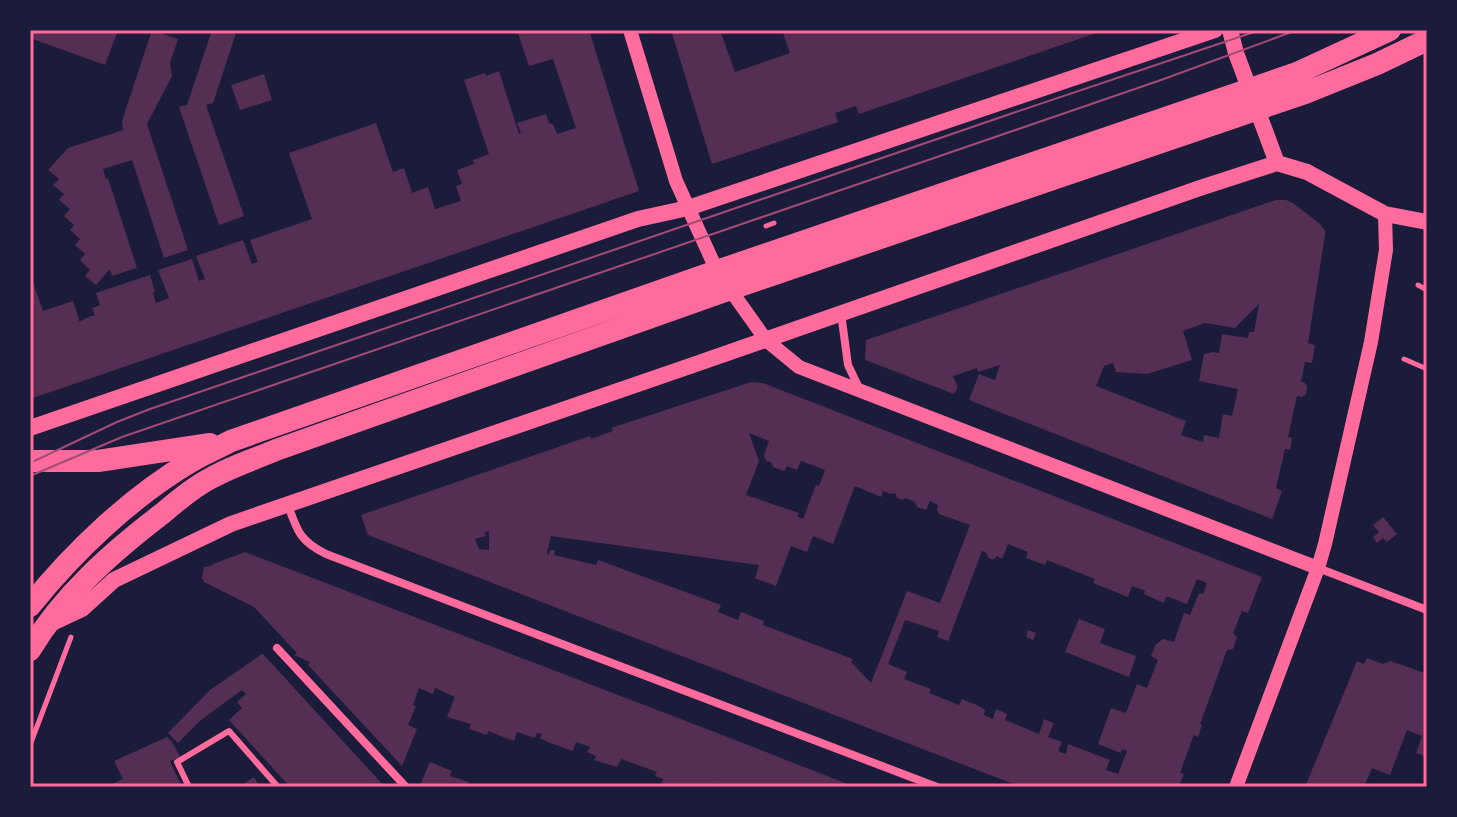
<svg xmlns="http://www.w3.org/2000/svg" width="1457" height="817" viewBox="0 0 1457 817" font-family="'Fira Sans',sans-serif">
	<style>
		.building { fill: #542f53; fill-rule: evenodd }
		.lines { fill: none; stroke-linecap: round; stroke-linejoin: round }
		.path { stroke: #ff6b9d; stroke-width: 5 }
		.service { stroke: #ff6b9d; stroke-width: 6 }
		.minor { stroke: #ff6b9d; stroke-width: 8 }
		.tertiary { stroke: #ff6b9d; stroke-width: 14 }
		.secondary { stroke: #ff6b9d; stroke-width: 16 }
		.trunk { stroke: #ff6b9d; stroke-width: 22 }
		.tram { stroke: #a44b75; stroke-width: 2 }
		.neatline { fill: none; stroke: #ff6b9d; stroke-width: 3 }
	</style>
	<rect width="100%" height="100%" fill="#1b1b3a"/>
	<path class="building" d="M30 30H118L105 65 30 38Z
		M152 30 178 39 170 63 172 76 147 124 188 250 164 258 132 160 103 169 106 179 108 178 137 268 112 276 110 269 96 285 85 276 90 270 80 260 85 254 75 245 80 239 70 230 74 225 64 216 70 209 59 200 64 194 53 185 59 179 48 170 68 148 123 130 122 121Z
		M212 30H237L213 103 206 105 244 216 219 225 179 107 187 105Z
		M517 30H589L639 191 30 399V274L43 311 73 301 79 319 78 322 91 316H95L92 308 100 305 96 293 150 275 155 292 153 293 156 303 169 298 158 270 192 259 199 281 205 279 196 256 243 240 252 264 258 262 250 240 312 219 289 153 376 123 393 172 404 168 412 193 428 187 435 209 461 201 456 186 462 184 457 170 474 164 473 160 489 154 464 80 485 73 486 76 499 71 519 134 521 133 517 123 546 114 549 123 553 124 557 134 576 128 553 59 529 66Z
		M671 30H720L735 72 790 53 782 30H857L858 32 865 30H1105L859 114 856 106 835 113 838 122 712 164Z
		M264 74 272 100 240 110 231 85Z
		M1276 200H1286L1293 203 1320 224 1325 231V235L1308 343 1315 345 1312 363 1305 362 1301 382H1304L1307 386 1306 394 1302 397 1297 396 1288 437 1292 438 1290 450 1285 449 1276 488 1282 491 1272 519 969 400 979 374 995 380 1000 365 978 372 977 368 953 376 958 387 954 394 865 360 866 340ZM1259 304 1254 332H1249L1248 338 1222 334 1219 353 1213 352 1204 354 1199 381 1238 389 1232 416 1223 414 1219 438 1204 435 1203 442 1181 435 1186 421 1096 386 1104 366 1113 363 1116 372 1147 374 1192 360 1183 331 1205 323 1235 328Z
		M751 382 763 383 1262 577 1248 613 1242 611 1233 633 1237 637 1233 649 1227 650 1200 724 1202 725 1198 737 1194 735 1193 737 1180 773 1184 774 1179 786 1174 784 1173 787H1087L1075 783 1074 785 1070 787 1060 784 1059 787H1021L368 535 361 515 590 436 591 439 613 431 612 428 614 427ZM749 433 769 441 764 455 766 461 771 462 773 467 784 471 787 466 797 470 801 461 825 470 819 486 816 485 814 490 803 519 797 516 799 513 746 495 759 461ZM855 486 881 497 883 491 891 494 895 493 897 498 904 500 905 498 915 502 917 507 926 510 930 501 938 505 937 509 939 514 970 525 940 603 907 591 871 683 851 662 853 659 763 625 764 621 741 612 738 620 718 612 721 605 598 560 596 565 554 555 555 550H550L549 555 547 553 551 536 736 562 759 565 755 578 776 586 791 546 807 552 813 536 833 544ZM489 531V550L479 549 475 539 486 536 485 532ZM1008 544 1028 552 1026 558 1045 565 1047 560 1095 579 1093 583 1128 597 1132 586 1145 591 1144 594 1164 603 1166 597H1169L1187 604 1197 579 1207 583 1203 594 1199 593 1190 615 1184 613 1174 642 1163 639 1156 644 1151 656 1158 660 1147 688 1137 684 1126 713 1111 708 1098 744 1121 753 1122 749 1127 751 1118 774 1106 770 1110 760 1068 744 1066 754 1058 751 1062 742 1048 737 1054 723 1044 719 1039 734 1005 720 1007 714 996 709 993 719 984 715 985 710 979 706 962 699 959 705 929 693 931 689 904 679 907 672 888 664 905 620 939 631 937 637 948 641 982 551 987 553V556L990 559H994L997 556 1002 559Z
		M1383 517 1397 534 1387 542 1383 538 1377 543 1373 537 1379 532 1373 525Z
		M245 552 725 736 855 787H727L717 783 715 787H660L663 779 655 776 657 772 621 759 617 767 594 760 596 756 587 752 590 747 576 742 573 751 550 743 540 738 542 734 537 733 535 738 517 732 514 741 488 731 487 735 469 729 471 724 447 717 455 697 435 688 433 694 419 688 413 705 416 706 408 725 417 729 402 766 308 665 310 662 294 655 297 653 254 607 204 582 202 578 204 567 211 566 213 564Z
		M1079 619 1105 629 1100 643 1136 656 1129 677 1065 652Z
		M1028 630 1036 633 1033 640 1026 637Z
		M262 654H263L385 787H290L229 720 242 708 237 702 246 694 242 690 201 720 178 743 168 733 210 690Z
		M1367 658 1383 664 1391 661 1427 674V757L1416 753 1422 736 1407 730 1390 775 1372 768 1364 787H1305L1357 661 1364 664Z
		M167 737 172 742 180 757 170 761 182 787H113L112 784 123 779 114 761Z
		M430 762 452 771 450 776 469 782 468 787H422L420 785Z
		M254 777 260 787H239Z"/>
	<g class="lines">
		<path class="path" d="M766 226 774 223
			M1418 285 1427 290
			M1404 359 1427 369
			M30 745 71 637"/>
		<path class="service" d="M189 787 177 762 229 731 278 787"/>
		<path class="minor" d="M841 313 848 365 859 388
			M288 505C297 531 300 541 326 554L937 787
			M1318 568 1427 610
			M277 648 406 787"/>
		<path class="tertiary" d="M630 30 676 181 717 271 766 340 799 367 1318 568
			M1236 787 1318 568 1325 544 1371 342 1386 250 1385 214"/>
		<path class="secondary" d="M1230 30 1236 53 1277 163
			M30 428 638 219 688 208 1215 30
			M50 624 82 609 114 580 231 524 693 365 1200 188 1277 163 1307 172 1385 214 1427 222"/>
		<path class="trunk" d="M30 461H98L210 444
			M30 606C73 552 132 496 192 461 204 454 218 448 231 441L717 271 1297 73 1390 30
			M30 650C63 595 112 552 163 513 178 500 195 486 213 477 233 466 255 459 276 450L731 289 1305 93 1377 64 1427 40"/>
		<path class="tram" d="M30 463 117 422 150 409 1013 113 1260 30
			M30 476 122 437 1161 80 1297 30"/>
	</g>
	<rect width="1457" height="817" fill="none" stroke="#1b1b3a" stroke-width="64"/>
	<rect x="32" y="32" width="1393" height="753" class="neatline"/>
</svg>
